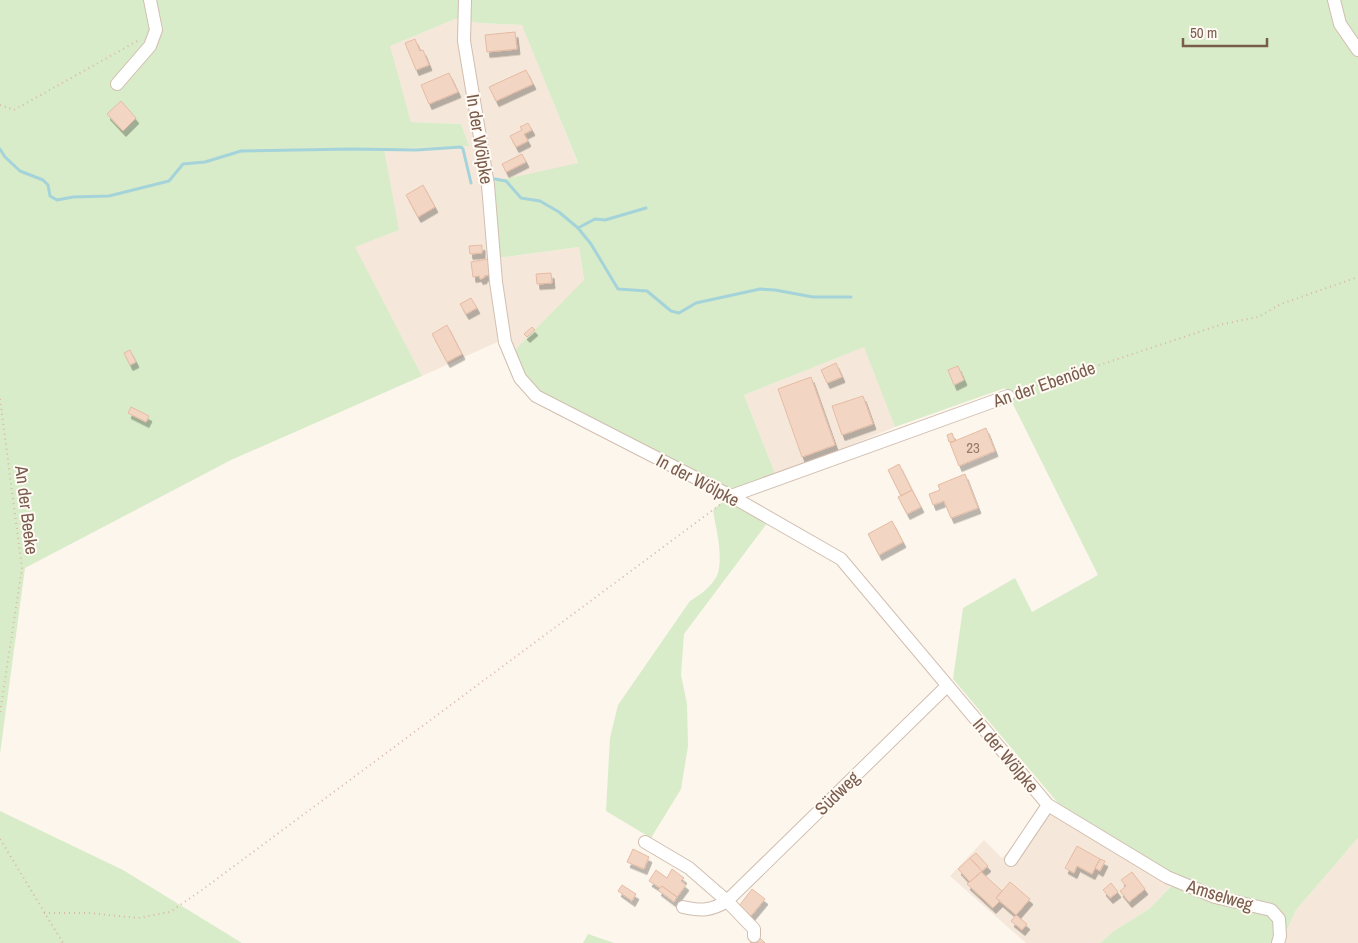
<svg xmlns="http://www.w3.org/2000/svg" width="1358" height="943" viewBox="0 0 1358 943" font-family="'Archivo Narrow',sans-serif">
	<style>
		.residential { fill: #f5e8da }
		.green { fill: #d8ecc9 }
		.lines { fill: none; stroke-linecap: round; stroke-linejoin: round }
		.stream { stroke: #a5d3da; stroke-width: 3 }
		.building { fill: #f3d5c3; stroke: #e6bba3; filter: url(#shadow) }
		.minor-casing { stroke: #d1beb0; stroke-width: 14 }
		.path { stroke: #d9b8a5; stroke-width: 2; stroke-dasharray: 1 4; stroke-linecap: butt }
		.minor { stroke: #fff; stroke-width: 12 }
		.labels { text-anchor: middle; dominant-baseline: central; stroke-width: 4; stroke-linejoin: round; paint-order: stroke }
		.number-label { font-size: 15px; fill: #987a6a }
		.street-label { font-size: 18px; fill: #7a5c4d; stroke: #fffaf3 }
	</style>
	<defs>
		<filter id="shadow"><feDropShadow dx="3" dy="5.5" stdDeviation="0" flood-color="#0004"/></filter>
	</defs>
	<rect width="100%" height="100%" fill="#fdf6ec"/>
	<path class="residential" d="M455 19 479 23 523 25 578 164 499 258 579 247 584 281 515 350 502 340 422 376 354 247 398 230 383 148 468 146 461 124 411 122 389 46Z
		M865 346 895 427 776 476 744 395Z
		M1058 803 1178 878 1149 909 1114 931 1100 943H1026L950 876 984 840 1002 858Z
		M1358 838V943H1281L1296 910Z"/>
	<path class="green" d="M0 0H1358V838L1296 910 1281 943H1100L1114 931 1149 909 1178 879 1058 803 953 679 963 608 1015 578 1032 612 1098 575 1005 388 895 427 864 347 744 395 776 476 733 493 774 514 684 634 681 675 687 704 688 746 681 789 651 838 606 811 610 738 618 705 690 601C700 595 714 585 718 573 723 554 716 529 713 510L728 497 532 400 515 350 584 280 579 247 498 258 492 182 578 163 522 25 479 23 455 19 390 46 411 122 461 124 469 146 384 149 399 230 355 247 422 376 231 460 25 568 0 754Z
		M0 811 123 870 242 943H0Z
		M588 934 614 943H583Z"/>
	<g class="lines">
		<path class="stream" d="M0 149 5 157 20 171 43 180 48 185 50 196 57 200 73 197 109 196 169 181 183 164 205 162 241 151 353 149 416 150 461 147 463 149 471 183
			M495 179 506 181 521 198 540 201 559 212 578 228 591 244 618 289 647 291 671 311 679 313 696 303 760 289 775 290 813 297H851
			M578 228 595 219 605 220 646 208"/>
	</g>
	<path class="building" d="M515 32 517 49 487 52 485 35Z
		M415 39 420 51 423 50 429 65 416 70 405 43Z
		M526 70 533 84 496 101 489 87Z
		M449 73 458 92 429 104 421 85Z
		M121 101 136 118 123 131 107 114Z
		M528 123 532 130 524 134 528 141 516 147 510 136 522 130 520 127Z
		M522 154 526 162 506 172 502 164Z
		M423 185 435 207 418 217 406 195Z
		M482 245V253L470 254 469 246Z
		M488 259 490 275 484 276V278L480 279 479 276 473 277 471 262Z
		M551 273 552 283 537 284 536 274Z
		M471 298 477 308 466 314 460 304Z
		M447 325 462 354 447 362 432 334Z
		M532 327 535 330 527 337 524 334Z
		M130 350 136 362 130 365 124 353Z
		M836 363 842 377 827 383 821 370Z
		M958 366 964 380 954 385 948 370Z
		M811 377 835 445 802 457 778 389Z
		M863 396 873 424 842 435 832 406Z
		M131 407 149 416 146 422 128 413Z
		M986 428 995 451 959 466 950 443Z
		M952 433 955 441 949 442 947 435Z
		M899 464 912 490 901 496 888 470Z
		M965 474 978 508 951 518 944 501 933 505 929 494 940 490 938 485Z
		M912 490 921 507 907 514 898 497Z
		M892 521 903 542 879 555 868 534Z
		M1077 846 1100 859 1092 874 1077 866 1074 873 1065 868Z
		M633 849 649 857 644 869 627 862Z
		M976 853 988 866 982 871 970 858Z
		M970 858 982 871 970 882 958 869Z
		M1100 859 1105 861 1100 871 1095 868Z
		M672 869 684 878 681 881 686 885 677 897 662 886 660 888 649 881 656 870 667 878Z
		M981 872 1002 891 996 898 1000 901 993 908 967 884Z
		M1132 872 1145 889 1129 902 1120 891 1126 886 1121 880Z
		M1010 882 1030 899 1016 915 996 898Z
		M1111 883 1118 892 1110 898 1103 890Z
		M622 885 636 894 632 901 618 891Z
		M662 886 677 897 674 902 658 890Z
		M752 889 765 899 751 916 739 906Z
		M1016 915 1027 924 1022 930 1011 921Z
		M758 936 765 943H750Z"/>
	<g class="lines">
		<g class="minor-casing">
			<path id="minor" d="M465 0 464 41 488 185 496 282 505 342 520 378 536 396 731 496 841 559 1048 805 1167 877 1215 897 1271 910 1279 919 1280 936 1278 943
				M1334 0 1340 24 1358 50
				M117 84 150 46 156 30 150 0
				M731 496 1008 396
				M645 842 689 868 727 901C711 911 701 911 683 907
				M1011 860 1048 805
				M754 936V929L727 901 947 686"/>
		</g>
		<path class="path" d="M0 105 14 110 139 40
			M1018 392 1223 324 1258 317 1281 304 1358 277
			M0 399 22 568 0 713
			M0 839 63 943
			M44 913H89L138 918 170 912 202 890 721 504"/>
		<use href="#minor" class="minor"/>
	</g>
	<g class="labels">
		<g class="number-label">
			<text x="973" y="447">23</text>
		</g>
		<g class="street-label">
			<text transform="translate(480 139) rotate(81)">In der Wölpke</text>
			<text transform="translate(1044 384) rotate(-19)">An der Ebenöde</text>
			<text transform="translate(698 480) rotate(28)">In der Wölpke</text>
			<text transform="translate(27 510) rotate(83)">An der Beeke</text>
			<text transform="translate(1006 755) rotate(50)">In der Wölpke</text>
			<text transform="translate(837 793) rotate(-44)">Südweg</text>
			<text transform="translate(1220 895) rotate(17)">Amselweg</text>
		</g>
	</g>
	<path d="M1183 38v8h84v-8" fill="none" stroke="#7a5c4d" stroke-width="2.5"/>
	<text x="1190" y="38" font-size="15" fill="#7a5c4d" stroke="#fffaf3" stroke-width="4" paint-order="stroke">50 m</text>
</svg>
